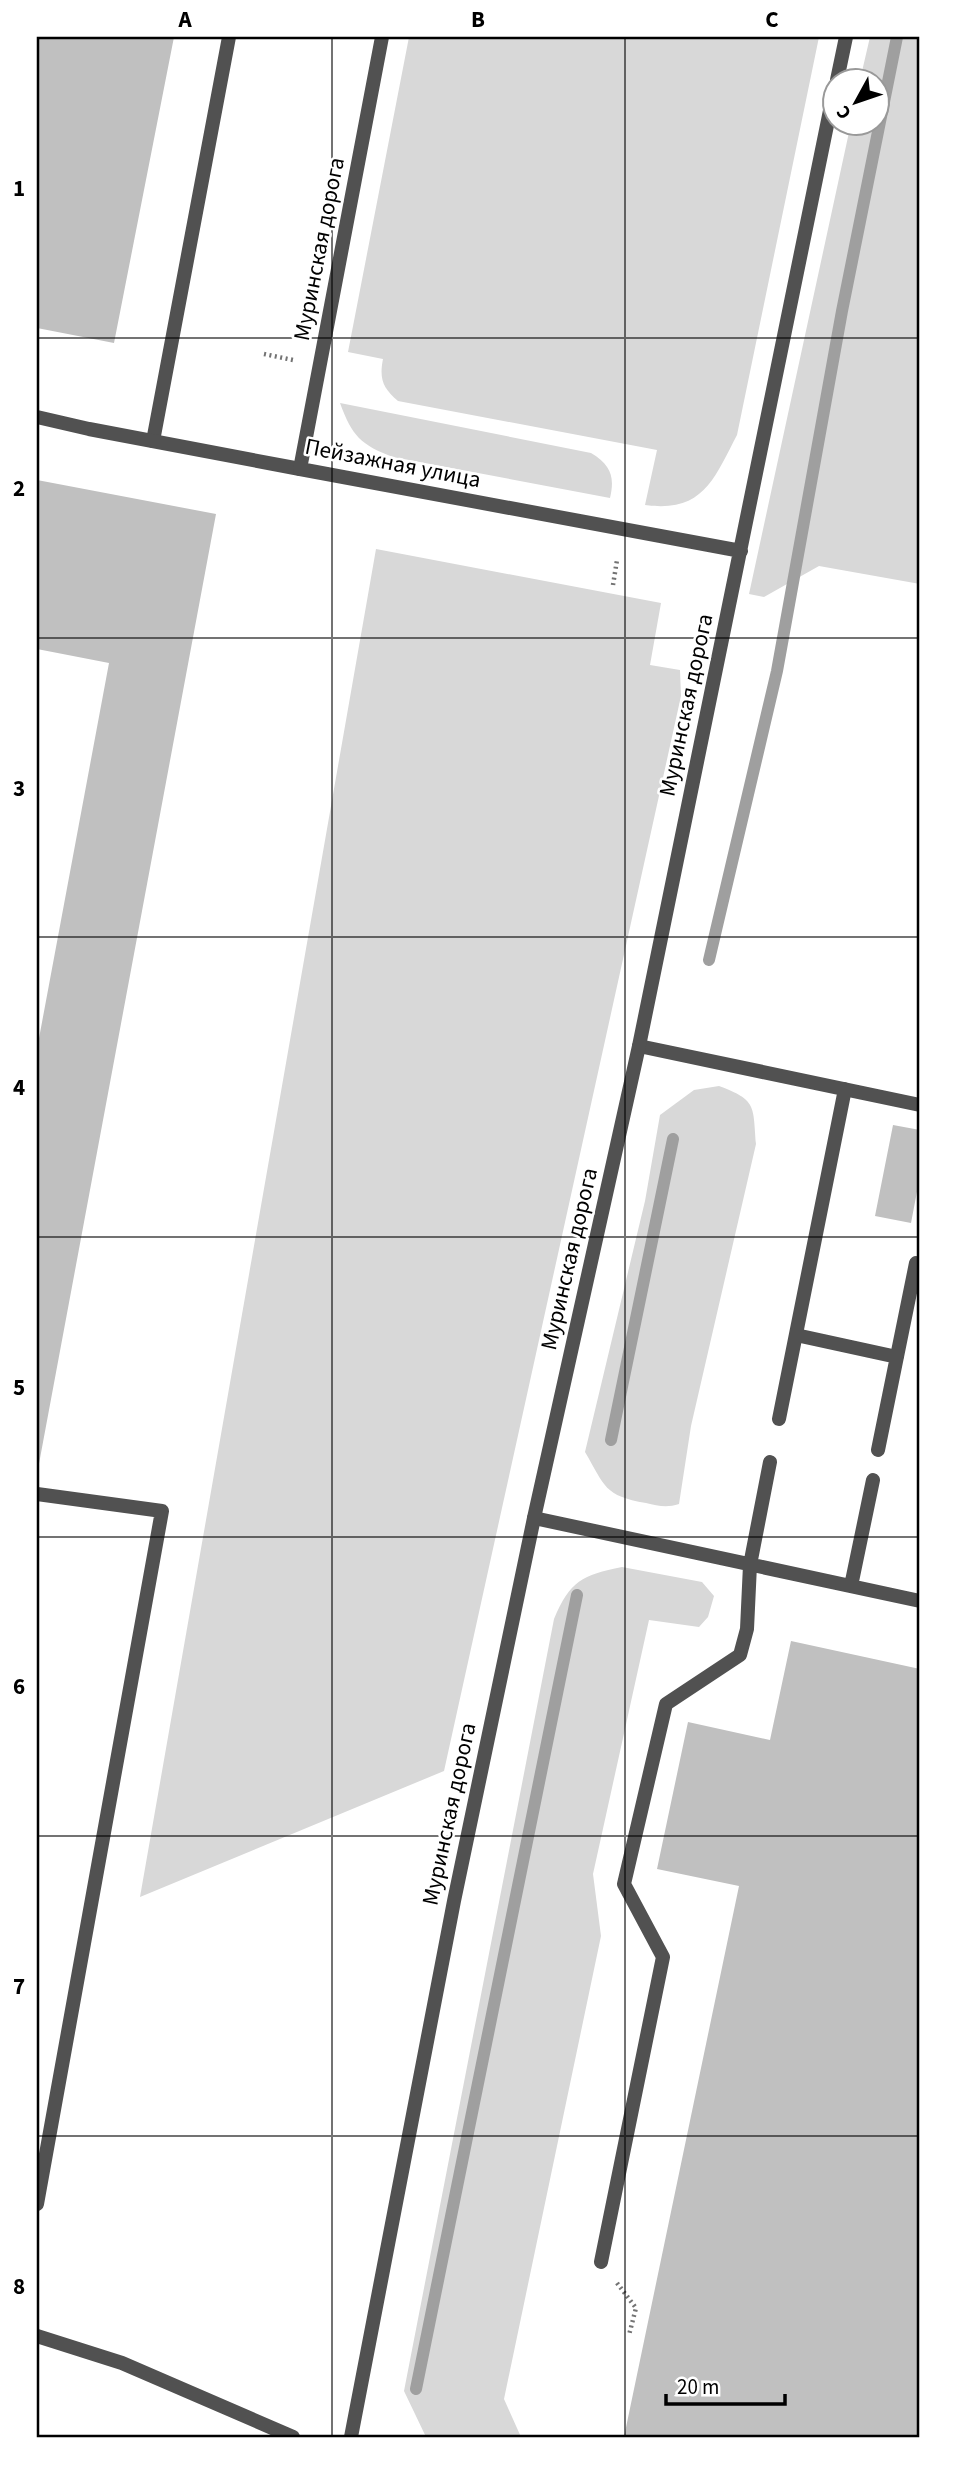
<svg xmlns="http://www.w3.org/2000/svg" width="957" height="2474" viewBox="0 0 957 2474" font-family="'Source Sans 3',sans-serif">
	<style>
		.green { fill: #d8d8d8 }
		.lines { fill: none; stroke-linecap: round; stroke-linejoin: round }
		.stream { stroke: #9f9f9f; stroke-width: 12 }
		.building { fill: #c0c0c0 }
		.path { stroke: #737373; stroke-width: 4.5; stroke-dasharray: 2 3.5; stroke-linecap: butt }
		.service { stroke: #515151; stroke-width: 14 }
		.minor { stroke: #515151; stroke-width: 14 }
		.tertiary { stroke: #515151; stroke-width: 14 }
		.grid { fill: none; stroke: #000; stroke-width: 2; stroke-opacity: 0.55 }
		.labels { text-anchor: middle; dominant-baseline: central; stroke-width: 5; stroke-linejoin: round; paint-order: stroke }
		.street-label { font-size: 23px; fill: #000; stroke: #fff }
		.neatline { fill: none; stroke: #000; stroke-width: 2.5 }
		.grid-label { font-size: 23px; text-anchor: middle; font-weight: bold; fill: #000 }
	</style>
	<rect width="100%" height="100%" fill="#fff"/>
	<path class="green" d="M409 37H819L737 435C714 479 703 513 645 505L657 450 398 401C383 388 379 379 383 359L348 352Z
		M870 37H920V584L819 566 764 597 749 594 851 123 876 122V80H860Z
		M340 403 591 453C611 465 615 477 610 498L393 457C361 445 352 436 340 403Z
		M376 549 661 603 650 665 680 670 681 696 444 1771 140 1897Z
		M719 1086C757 1100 753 1106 756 1144L691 1426 679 1504C667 1508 658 1506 646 1503 604 1496 605 1486 585 1452L645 1201 660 1115 694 1090Z
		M622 1567 702 1582 714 1596 708 1617 699 1627 649 1620 593 1874 601 1936 504 2399 521 2437H426L404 2391 554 1619C570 1581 582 1575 622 1567Z"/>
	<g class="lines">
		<path class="stream" d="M709 960 777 671 842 311 897 37
			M611 1440 673 1139
			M416 2389 577 1595"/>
	</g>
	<path class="building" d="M37 37H174L114 343 37 328Z
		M37 480 216 514 38 1469 37 1049 109 663 37 649Z
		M893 1125 920 1130V1176L911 1223 875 1216Z
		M791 1641 920 1669V2437H624L739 1886 657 1869 688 1722 770 1740Z"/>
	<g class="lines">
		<path class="path" d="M264 354 293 360
			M613 585 617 560
			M617 2283 636 2308 629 2335"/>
		<path class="service" d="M153 441 229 37
			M639 1046 920 1105
			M796 1335 897 1357
			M779 1419 845 1089
			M878 1450 916 1263
			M37 1494 162 1511 37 2204
			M534 1518 920 1601
			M851 1586 873 1480
			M601 2262 663 1957 624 1884 666 1704 740 1655 747 1629 750 1565 770 1462
			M37 2336 122 2363 293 2437"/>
		<path class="minor" d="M37 417 89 429 300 469"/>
		<path class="tertiary" d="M382 37 300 469 741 551
			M837 80 846 37
			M351 2437 454 1901 534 1518 639 1046 834 91"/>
	</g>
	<path class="grid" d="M332 37V2437M625 37V2437M37 338H920M37 638H920M37 937H920M37 1237H920M37 1537H920M37 1836H920M37 2136H920"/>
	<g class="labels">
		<g class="street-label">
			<text transform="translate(319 249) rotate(-79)">Муринская дорога</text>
			<text transform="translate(393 463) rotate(11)">Пейзажная улица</text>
			<text transform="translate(686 705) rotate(-78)">Муринская дорога</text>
			<text transform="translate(569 1259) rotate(-77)">Муринская дорога</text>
			<text transform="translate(449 1814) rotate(-78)">Муринская дорога</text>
		</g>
	</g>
	<rect width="957" height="2474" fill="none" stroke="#ffffff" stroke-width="77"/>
	<g transform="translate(856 102) rotate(230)"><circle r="33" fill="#ffffff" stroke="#999999" stroke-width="2"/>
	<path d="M0-5L12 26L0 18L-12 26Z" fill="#000000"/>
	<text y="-10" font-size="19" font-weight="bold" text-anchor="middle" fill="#000000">С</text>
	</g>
	<path d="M666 2394v10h119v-10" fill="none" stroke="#000000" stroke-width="3.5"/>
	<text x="677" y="2394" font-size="21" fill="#000000" stroke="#ffffff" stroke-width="5" paint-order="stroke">20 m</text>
	<rect x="38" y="38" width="880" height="2398" class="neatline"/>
	<g class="grid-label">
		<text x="185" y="27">A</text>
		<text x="478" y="27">B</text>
		<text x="772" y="27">C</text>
		<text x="19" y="196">1</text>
		<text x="19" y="496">2</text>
		<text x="19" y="796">3</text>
		<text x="19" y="1095">4</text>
		<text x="19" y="1395">5</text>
		<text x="19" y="1694">6</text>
		<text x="19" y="1994">7</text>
		<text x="19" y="2294">8</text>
	</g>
</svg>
